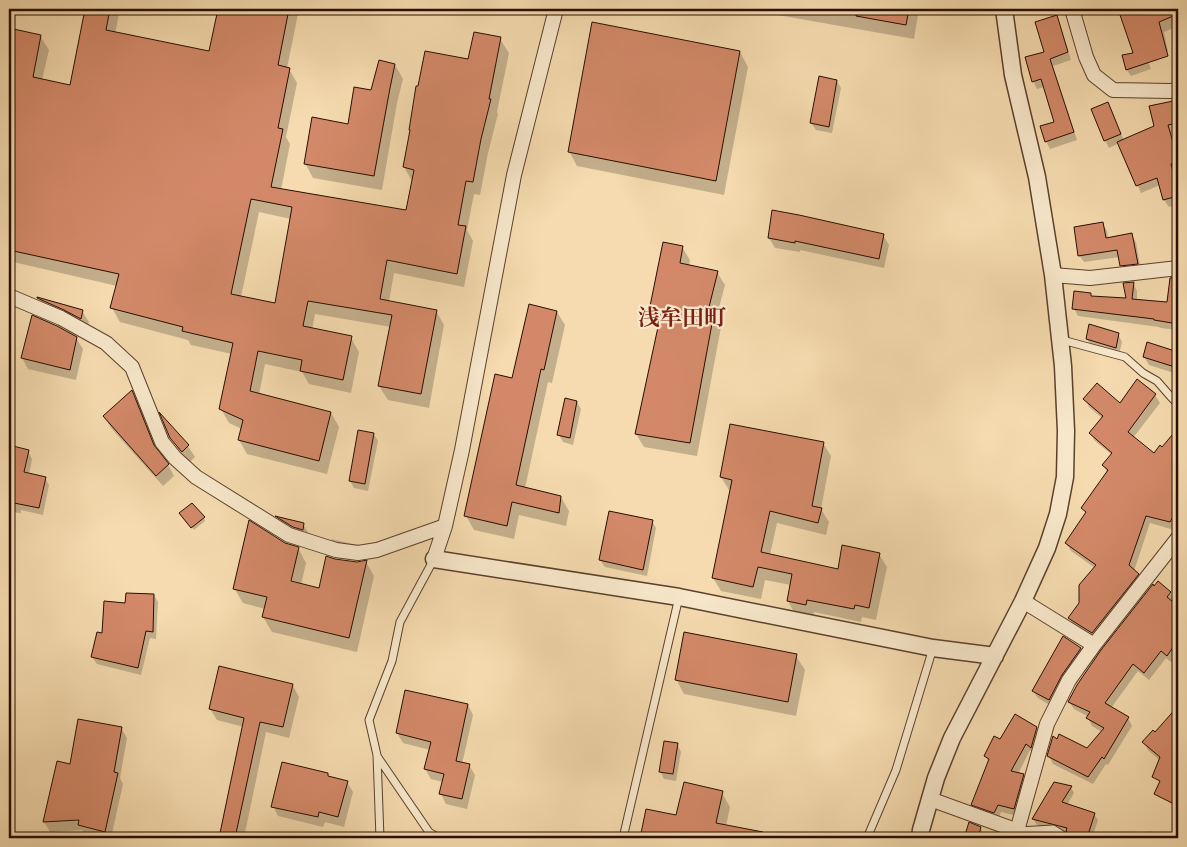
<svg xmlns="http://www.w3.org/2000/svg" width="1187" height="847" viewBox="0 0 1187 847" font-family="'Sorts Mill Goudy','Noto Serif JP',serif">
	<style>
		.shadow { fill: #0003; fill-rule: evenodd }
		.building { fill: #d38969; stroke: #280e00; fill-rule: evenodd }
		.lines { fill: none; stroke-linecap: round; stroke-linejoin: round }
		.service-casing { stroke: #5b412c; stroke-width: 9 }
		.minor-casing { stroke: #5b412c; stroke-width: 16 }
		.tertiary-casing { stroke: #5b412c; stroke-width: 19 }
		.service { stroke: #f8e8cb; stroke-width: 7 }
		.minor { stroke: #f8e8cb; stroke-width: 14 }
		.tertiary { stroke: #f8e8cb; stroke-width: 16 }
		.labels { text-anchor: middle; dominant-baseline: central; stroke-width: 4.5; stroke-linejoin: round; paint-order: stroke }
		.quarter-label { font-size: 22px; font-weight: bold; fill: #7a1f14; stroke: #f8e8cb }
	</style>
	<rect width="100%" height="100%" fill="#f5dbaf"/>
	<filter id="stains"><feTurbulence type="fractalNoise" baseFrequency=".004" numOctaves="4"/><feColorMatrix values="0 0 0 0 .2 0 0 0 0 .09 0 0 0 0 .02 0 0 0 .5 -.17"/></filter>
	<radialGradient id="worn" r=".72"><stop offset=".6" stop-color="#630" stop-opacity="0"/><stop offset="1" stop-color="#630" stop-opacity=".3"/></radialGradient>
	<path class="shadow" d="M86 9H120L115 34 210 53 219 9H299L287 68 289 69 297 83 286 137 290 144 281 190 407 212 412 181 404 167 469 61 500 39 509 53 497 112 498 114 488 153 480 195 474 194 467 230 473 241 464 287 394 273 389 302 436 311 444 325 429 408 388 400 379 386 391 327 315 314 312 330 351 338 359 352 351 393 309 384 302 372 265 364 259 395 331 413 339 427 327 474 247 454 239 440 242 429 229 423 221 409 232 354 191 345 188 340 120 322 112 308 117 286 9 261V30L40 36 49 50 42 80 71 86ZM259 212 291 219 276 305 241 297Z
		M744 9H919L914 39Z
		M1119 9H1178V26L1164 32 1168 51 1147 58 1151 69 1131 76 1127 70 1135 53Z
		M1056 17 1060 24 1071 60 1053 66 1077 140 1050 149 1046 141 1056 123 1044 87 1037 89 1033 81 1046 53Z
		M740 52 748 67 724 195 577 166 569 151Z
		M395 65 403 79 397 103 382 190 313 178 305 163 349 126 372 91Z
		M837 81 841 88 832 133 816 130 811 123Z
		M1178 101V131L1171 132 1178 156V170L1174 171 1178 185V204L1169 207 1164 200 1160 185 1141 193 1119 143 1109 148 1105 140 1108 104 1112 111 1124 141 1155 127 1150 107Z
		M1103 224 1107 231 1108 238 1131 234 1136 242 1141 271 1125 273 1121 265 1120 257 1084 262 1079 255Z
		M1175 230H1178V259L1174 252Z
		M883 235 889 245 884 268 800 250V252L775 248 769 238Z
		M682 247 690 260 689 266 717 272 725 285 716 319 721 327 697 456 644 447 636 434 660 324H658L651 311Z
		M1133 283 1137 291V300L1168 303 1169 294 1178 296V330L1160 328 1159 327 1078 316 1074 309 1090 294 1092 297 1127 299Z
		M39 299 82 311 89 322 87 329 45 309Z
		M557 312 565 325 552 383 548 382 525 488 561 497 569 511 566 526 519 515 514 539 474 530 466 516 513 379Z
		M1118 334 1122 342 1119 355 1091 346 1087 339Z
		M76 338 83 349 76 380 28 369 22 358Z
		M1148 344 1178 354V384L1172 375 1174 373 1149 365 1144 357Z
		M132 392 138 403 157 451 168 465 174 476 163 486 111 428 104 417Z
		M1155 395 1160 403 1133 438 1154 455 1162 448 1178 430V523L1174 530 1150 523 1134 571 1138 574 1143 582 1097 641 1074 626 1069 618 1080 603 1095 568 1071 551 1066 543 1086 514 1083 508 1107 472 1103 465 1112 455 1095 441 1090 433 1103 419 1089 407 1085 399 1120 405Z
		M577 402 581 409 573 445 563 442 559 435Z
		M163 418 188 446 195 457 189 463 178 449 171 437Z
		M374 434 378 441 368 491 354 488 350 481Z
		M823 443 831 456 821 509 829 522 826 535 777 523 770 555 839 570 879 554 887 567 876 620 862 617 861 622 814 612 813 618 795 614 788 601 791 585 765 580 761 599 721 591 713 578 731 491 729 490 721 477Z
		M9 447 28 451 32 459 29 475 45 478 49 485 43 515 21 510V513L9 512Z
		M183 517 204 518 205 521 194 530Z
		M278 518 303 524 312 539 285 531Z
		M652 521 656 528 647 576 605 567 600 560Z
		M331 539 358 545 366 558 340 554Z
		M284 544 298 548 306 563 301 585 320 589 357 563 366 562 374 576 357 652 272 632 263 617 265 609 243 603 234 588Z
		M1170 593 1175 601 1173 603 1178 607V654L1171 662 1166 658 1149 680 1138 671 1111 708 1128 718 1132 726 1108 765 1106 764 1093 784 1053 764 1049 756 1087 750 1102 732 1092 726 1088 718 1089 717 1074 709 1069 702Z
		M154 595 158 602 156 639 150 638 141 675 97 664 92 657 103 635 127 604Z
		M1081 648 1085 656 1053 707 1038 698 1033 691Z
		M796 656 805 670 796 716 684 694 676 679Z
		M293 686 299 697 289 738 266 732 244 838H220L244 727 217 720 210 709Z
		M468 705 473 715 462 764 469 765 475 775 467 809 446 804 441 794 443 782 431 779 425 769 430 750 403 743 397 733Z
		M1178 708V751L1166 766 1148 750 1144 742 1155 734Z
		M121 728 127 738 120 778 123 784 111 838H98L85 835 82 830 50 832 44 822 58 762 71 765Z
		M1036 728 1040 735 1035 754 1030 750 1018 774 1023 775 1027 783 1018 816 1001 812 998 820 977 812 973 805 989 762 985 756 1000 741Z
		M677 744 681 752 676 781 664 779 660 771Z
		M327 774 329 778 347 782 353 792 344 827 325 822 323 827 278 816 273 806Z
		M1071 787 1074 793 1067 805 1094 814 1098 820 1092 838H1072L1068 833 1037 825 1033 819Z
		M722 793 730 807 726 826 789 838H641L647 810 677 816Z
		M970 824 980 828 982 831 980 838H965Z
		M1149 831 1169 838H1170H1150Z"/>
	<path class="building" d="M85 9H110L106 30 209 51 218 9H289L278 65 290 68 278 128 283 129 271 187 406 210 414 170 403 167 410 130H409L416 86H418L425 51 468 59 474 32 501 37 489 99H491L481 139 473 182 466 181 458 225 466 226 457 274 387 260 380 299 437 310 421 394 378 386 392 315 308 301 303 326 352 336 343 380 300 371 302 360 258 351 250 391 331 412 319 461 238 440 243 420 219 409 233 343 182 331 183 327 110 308 119 274 9 250V28L41 35 33 77 70 85ZM251 199 292 207 275 303 231 294Z
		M857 9H909L906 25 856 16Z
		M1118 9H1178V14L1159 22 1168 56 1126 70 1122 55 1133 53Z
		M1057 15 1068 52 1050 59 1074 132 1045 142 1040 126 1054 122 1041 79 1032 82 1025 57 1044 52 1035 22Z
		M592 22 740 51 716 181 568 152Z
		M379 60 395 64 390 88 374 176 304 164 312 117 348 124 354 87 371 90Z
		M819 76 837 80 829 127 810 123Z
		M1178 100V123L1168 125 1178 159V162L1171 164 1178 190V196L1163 200 1157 178 1136 186 1117 142 1154 126 1149 106Z
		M1108 102 1121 134 1104 141 1091 109Z
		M772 210 799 215 884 234 879 259 795 241V243L768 238Z
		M1103 222 1106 238 1132 233 1138 264 1120 266 1117 250 1078 256 1074 227Z
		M663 242 683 246 680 263 718 271 708 311 714 313 690 443 635 434 661 313 649 311Z
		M1178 277V324L1154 320V319L1072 309 1074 291 1091 293V296L1126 298 1123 283 1134 282 1132 299 1167 302 1170 278Z
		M37 297 83 310 81 319 64 310 37 298Z
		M529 304 557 311 544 370 541 369 516 485 561 496 559 513 512 502 507 526 464 516 495 374 512 378Z
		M32 315 57 326 77 337 70 370 21 358Z
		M1089 324 1119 333 1116 348 1086 339Z
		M1147 342 1178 352V368L1143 357Z
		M1137 379 1156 394 1128 432 1154 453 1160 445 1162 447 1178 428V509L1170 522 1146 516 1129 565 1139 574 1092 633 1068 618 1079 603V585L1096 565 1065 543 1086 512 1081 508 1108 470 1102 465 1112 453 1089 433 1103 416 1083 399 1097 383 1120 403Z
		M132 390 154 445 169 464 156 476 103 416Z
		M565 398 577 401 570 438 557 435Z
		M159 412 189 445 182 452 170 438Z
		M730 424 824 442 812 506 822 508 818 523 770 511 761 552 838 569 842 545 880 553 869 608 855 605 854 609 807 600 806 605 787 601 792 574 758 567 753 587 712 578 732 480 720 477Z
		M358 430 374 433 365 484 349 481Z
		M9 445 29 450 24 472 46 477 39 508 9 502Z
		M192 503 205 517 191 528 179 513Z
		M609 511 653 520 643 570 599 560Z
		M275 516 304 523 303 530 293 527Z
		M249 520 285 543 299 547 291 581 319 588 326 556 335 559 357 562 367 560 349 638 262 617 267 597 233 589Z
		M1158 581 1171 592 1167 597 1178 606V640L1167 656 1161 651 1144 673 1133 664 1105 703 1129 717 1104 759 1102 757 1088 777 1047 756 1053 736 1057 739 1059 734 1087 748 1104 728 1086 718 1090 712 1068 702 1077 685 1101 650 1153 584 1154 586Z
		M126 593 154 594 153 632 146 631 138 668 91 657 97 632 102 633 104 601 125 603Z
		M684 632 797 654 788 702 675 680Z
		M1063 636 1081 648 1062 675 1049 700 1032 691Z
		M219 666 293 684 283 727 260 722 235 838H219L244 718 209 709Z
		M405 690 468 704 456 761 470 764 462 799 439 794 444 774 424 769 431 742 396 733Z
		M1178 706V806L1154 794 1160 781 1152 777 1160 757 1142 742 1153 730 1155 732Z
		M1015 714 1037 727 1031 748 1026 744 1011 771 1024 774 1014 809 998 805 994 813 971 805 989 759 984 756 994 736 1000 739Z
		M78 719 122 727 114 772 118 773 105 832 78 825 79 820 43 822 57 761 70 764Z
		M664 741 678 743 673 774 659 772Z
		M282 762 328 773V776L348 781 338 817 319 812 318 817 271 807Z
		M684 782 723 791 716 823 763 832 762 838H640L646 809 676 815Z
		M1054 782 1072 786 1062 802 1095 813 1087 838H1081L1070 835 1066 831 1067 828 1032 819Z
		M969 822 981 827 978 838H964Z"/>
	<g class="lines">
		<g class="service-casing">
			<path id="service" d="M1066 341 1125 357 1143 373 1157 381 1171 397 1178 404
				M377 756 429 832 439 838
				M1018 831 1053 829 1061 834 1066 838
				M380 838 377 755 369 720 392 661 400 622 434 559
				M623 838 679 597
				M867 838 896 770 933 648"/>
		</g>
		<g class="minor-casing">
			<path id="minor" d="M1072 9 1086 57 1094 75 1113 90 1171 91 1178 90
				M1053 275 1090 278 1178 268
				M9 296 61 318 106 343 132 367 162 442 175 458 196 477 289 535 336 550 358 553 377 550 445 526
				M434 559 445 526 462 450 514 175 556 9
				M1023 601 1094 645
				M930 799 1018 831
				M1015 838 1047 724 1069 680 1094 645 1178 538"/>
		</g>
		<g class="tertiary-casing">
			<path id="tertiary" d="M434 559 679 597 933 648 995 656
				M920 838 921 830 936 778 952 738 1023 601 1047 548 1058 514 1065 477 1066 431 1063 366 1053 275 1037 177 1013 75 1004 9"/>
		</g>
		<use href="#service" class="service"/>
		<use href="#minor" class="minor"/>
		<use href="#tertiary" class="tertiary"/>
	</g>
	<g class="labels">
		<g class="quarter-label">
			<text x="682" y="320">浅牟田町</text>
		</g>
	</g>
	<rect width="1187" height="847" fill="none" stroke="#f5dbaf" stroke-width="30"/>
	<rect x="10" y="10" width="1167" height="827" fill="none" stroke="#280e00" stroke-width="2.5"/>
	<rect x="15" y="15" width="1157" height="817" fill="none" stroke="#280e00"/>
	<rect width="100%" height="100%" filter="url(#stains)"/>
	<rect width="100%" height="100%" fill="url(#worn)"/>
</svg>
